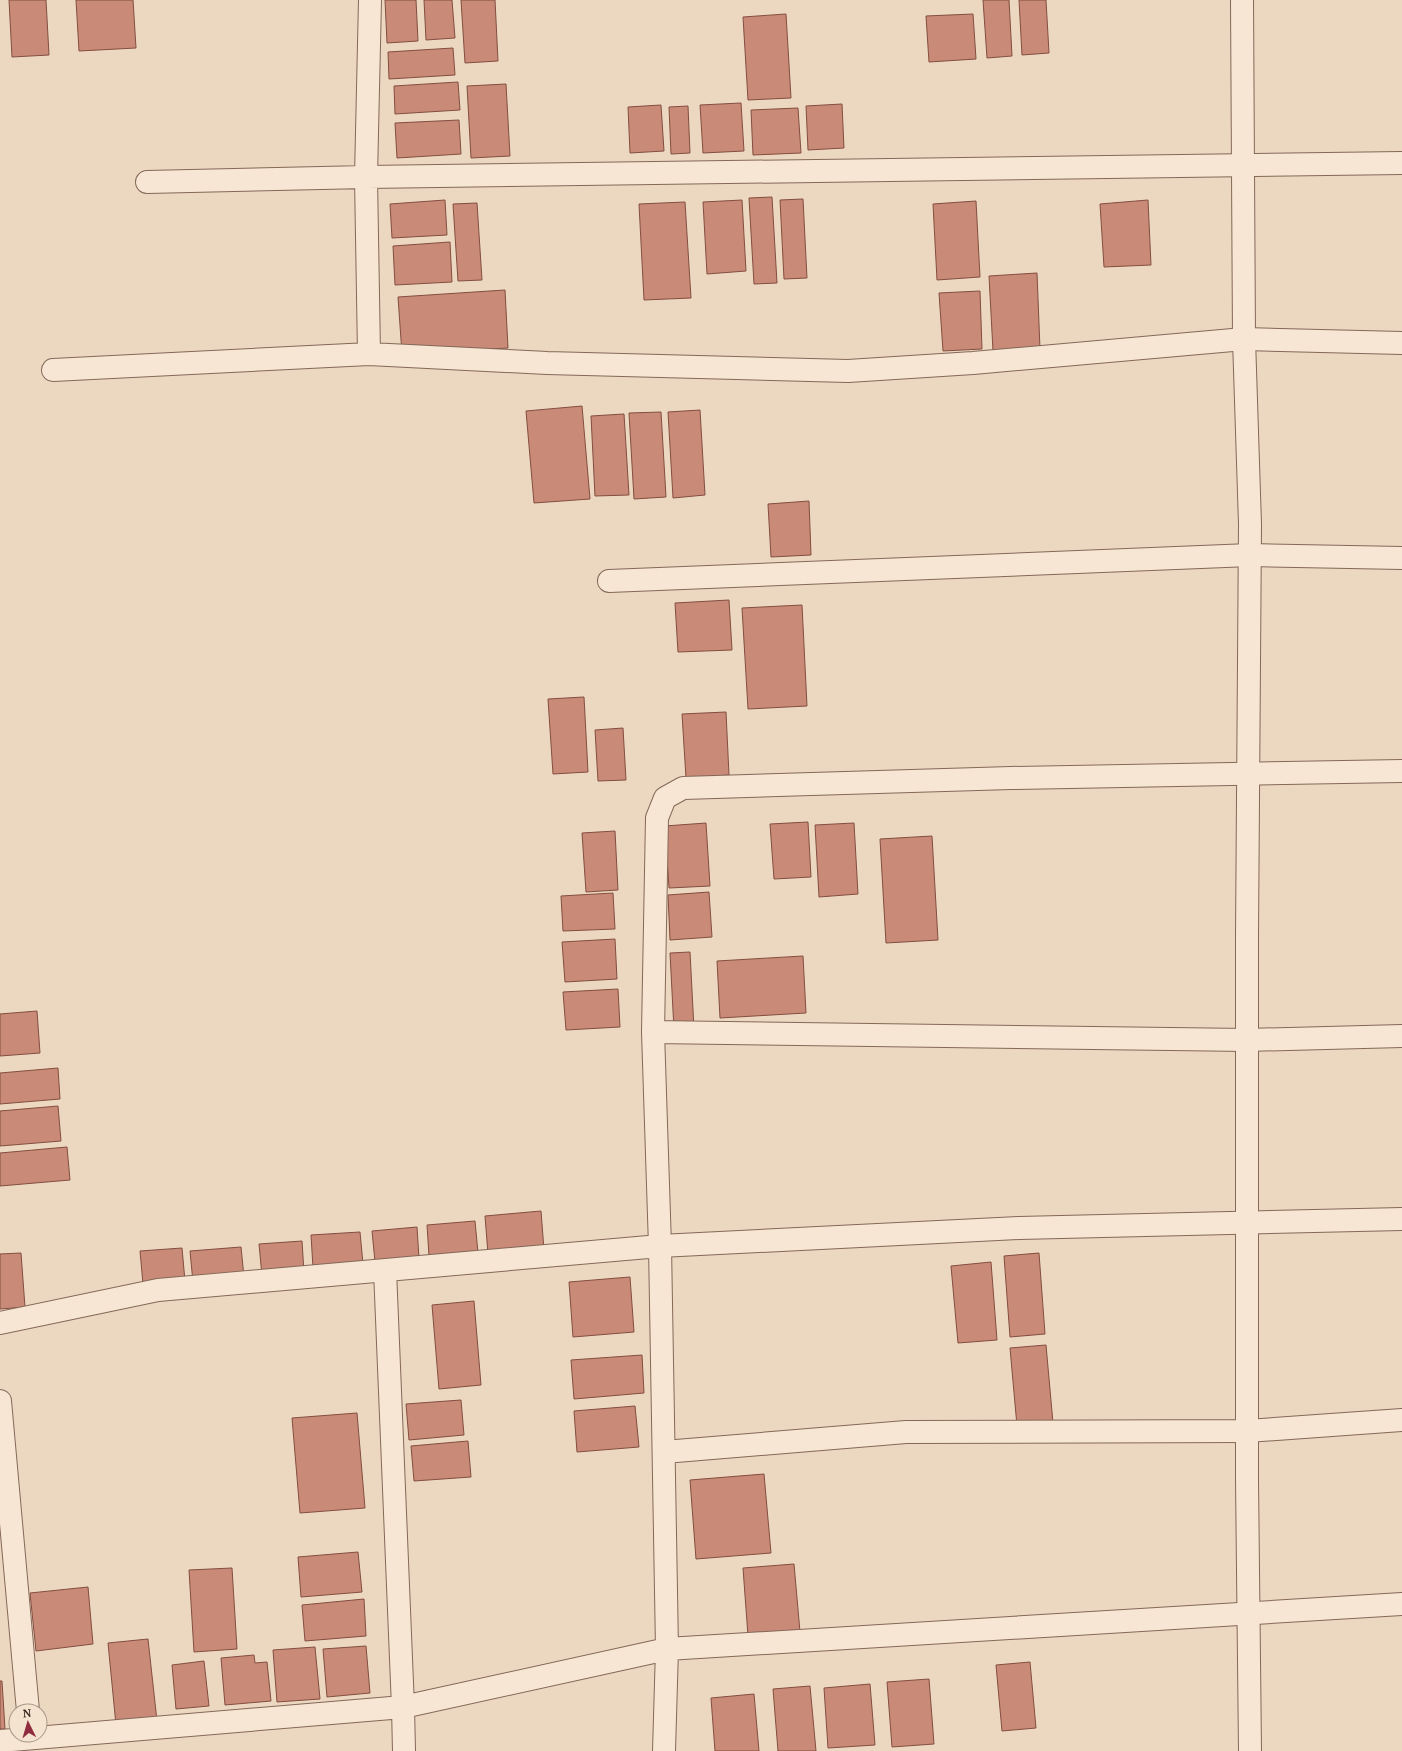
<svg xmlns="http://www.w3.org/2000/svg" width="1402" height="1751" viewBox="0 0 1402 1751" font-family="'PT Serif',serif">
	<style>
		.building { fill: #c98a77; stroke: #834e3f }
		.lines { fill: none; stroke-linecap: round; stroke-linejoin: round }
		.minor-casing { stroke: #846859; stroke-width: 24 }
		.tertiary-casing { stroke: #846859; stroke-width: 24 }
		.minor { stroke: #f7e6d3; stroke-width: 22 }
		.tertiary { stroke: #f7e6d3; stroke-width: 22 }
	</style>
	<rect width="100%" height="100%" fill="#ecd7c0"/>
	<path class="building" d="M9 0H46L49 55 12 57Z
		M76 0H133L136 48 79 51Z
		M385 0H416L418 41 387 43Z
		M424 0H452L455 38 426 40Z
		M461 0H495L498 61 465 63Z
		M983 0H1009L1012 56 987 58Z
		M1019 0H1046L1049 53 1022 55Z
		M786 14 791 98 748 100 743 17Z
		M973 14 976 59 929 62 926 16Z
		M453 48 455 75 389 79 388 52Z
		M458 82 460 110 395 114 394 86Z
		M506 84 510 156 471 158 467 86Z
		M741 103 744 151 703 153 700 105Z
		M842 104 844 148 808 150 806 106Z
		M661 105 664 151 630 153 628 107Z
		M688 106 690 153 671 154 669 107Z
		M798 108 801 153 753 155 751 110Z
		M459 120 461 154 397 158 395 123Z
		M772 197 777 283 754 284 749 198Z
		M803 199 807 278 784 279 780 200Z
		M445 200 447 235 392 238 390 204Z
		M742 200 746 271 707 274 703 202Z
		M1148 200 1151 265 1104 267 1100 204Z
		M976 201 980 277 937 280 933 204Z
		M685 202 691 298 644 300 639 204Z
		M477 203 482 280 458 281 453 204Z
		M450 242 452 282 395 285 393 246Z
		M1037 273 1040 349 993 351 989 276Z
		M505 290 508 348 402 354 398 297Z
		M980 291 982 349 943 351 939 293Z
		M582 406 590 499 534 503 526 411Z
		M700 410 705 495 673 498 668 412Z
		M661 412 666 497 634 499 629 413Z
		M624 414 629 495 595 496 591 416Z
		M809 501 811 555 771 557 768 504Z
		M729 600 732 650 678 652 675 603Z
		M802 605 807 706 748 709 742 608Z
		M584 697 588 772 553 774 548 699Z
		M726 712 729 775 686 778 682 714Z
		M623 728 626 780 598 781 595 730Z
		M808 822 811 877 774 879 770 824Z
		M706 823 710 886 669 888 665 826Z
		M854 823 858 894 819 897 815 825Z
		M615 831 618 890 586 892 582 833Z
		M932 836 938 940 886 943 880 839Z
		M709 892 712 937 670 940 668 895Z
		M613 893 615 929 563 931 561 896Z
		M615 939 617 979 565 982 562 942Z
		M690 952 694 1029 674 1030 670 953Z
		M803 956 806 1013 720 1018 717 961Z
		M618 989 620 1027 566 1030 563 992Z
		M37 1011 40 1053 0 1056V1014Z
		M58 1068 60 1099 0 1104V1073Z
		M58 1106 61 1141 0 1146V1111Z
		M67 1147 70 1180 0 1186V1153Z
		M541 1211 544 1250 488 1254 485 1216Z
		M475 1221 478 1253 429 1256 427 1225Z
		M417 1227 419 1258 375 1262 372 1231Z
		M360 1232 363 1264 313 1268 311 1235Z
		M302 1241 304 1273 262 1276 259 1244Z
		M241 1247 244 1277 193 1282 190 1251Z
		M182 1248 185 1281 143 1284 140 1251Z
		M21 1253 25 1307 0 1309V1254Z
		M1039 1253 1045 1334 1010 1337 1004 1256Z
		M991 1262 997 1340 958 1343 951 1266Z
		M630 1277 634 1332 573 1337 569 1282Z
		M474 1301 481 1385 439 1389 432 1305Z
		M1046 1345 1053 1423 1017 1426 1010 1348Z
		M642 1355 644 1393 574 1399 571 1360Z
		M461 1400 464 1435 409 1440 406 1404Z
		M635 1406 639 1447 577 1452 574 1411Z
		M357 1413 365 1508 300 1513 292 1418Z
		M468 1441 471 1477 414 1481 411 1446Z
		M764 1474 771 1553 696 1559 690 1480Z
		M358 1552 362 1592 301 1597 298 1557Z
		M794 1564 800 1632 748 1636 743 1568Z
		M232 1568 237 1649 194 1652 189 1570Z
		M88 1587 93 1644 36 1651 30 1593Z
		M364 1599 366 1636 305 1641 302 1605Z
		M148 1639 157 1721 116 1725 108 1643Z
		M366 1646 370 1693 327 1697 323 1649Z
		M315 1647 320 1699 277 1702 273 1650Z
		M254 1655 255 1663 267 1662 271 1701 225 1705 221 1658Z
		M204 1661 209 1706 176 1709 172 1665Z
		M1030 1662 1036 1728 1002 1731 996 1665Z
		M929 1679 934 1744 892 1747 887 1682Z
		M0 1681H2L5 1729H0Z
		M870 1684 875 1745 828 1748 824 1688Z
		M810 1686 816 1751H778L773 1689Z
		M754 1694 759 1751H715L711 1698Z"/>
	<g class="lines">
		<g class="minor-casing">
			<path id="minor" d="M370 0 366 177 1402 163
				M147 182 366 177 369 354
				M53 370 369 354 547 363 848 371 973 363 1244 339 1402 343
				M609 581 1250 555 1402 558
				M653 1032 657 818 665 798 683 788 1011 778 1402 771
				M0 1323 158 1290 660 1246 1019 1228 1402 1219
				M0 1401 28 1711
				M664 1452 906 1432 1247 1431 1402 1420
				M0 1741 403 1707 385 1270
				M404 1751 403 1707 667 1649 1402 1604
				M664 1751 667 1649 660 1246 653 1032 1247 1040 1402 1036"/>
		</g>
		<g class="tertiary-casing">
			<path id="tertiary" d="M1242 0 1244 339 1250 524 1247 936V1479L1250 1751"/>
		</g>
		<use href="#minor" class="minor"/>
		<use href="#tertiary" class="tertiary"/>
	</g>
	<g transform="translate(28 1723) rotate(355)"><circle r="19" fill="#f4e3cf" stroke="#a79788"/>
	<path d="M0-3L7 15L0 10L-7 15Z" fill="#912b3e"/>
	<text y="-6" font-size="11" font-weight="bold" text-anchor="middle" fill="#34241d">N</text>
	</g>
</svg>
